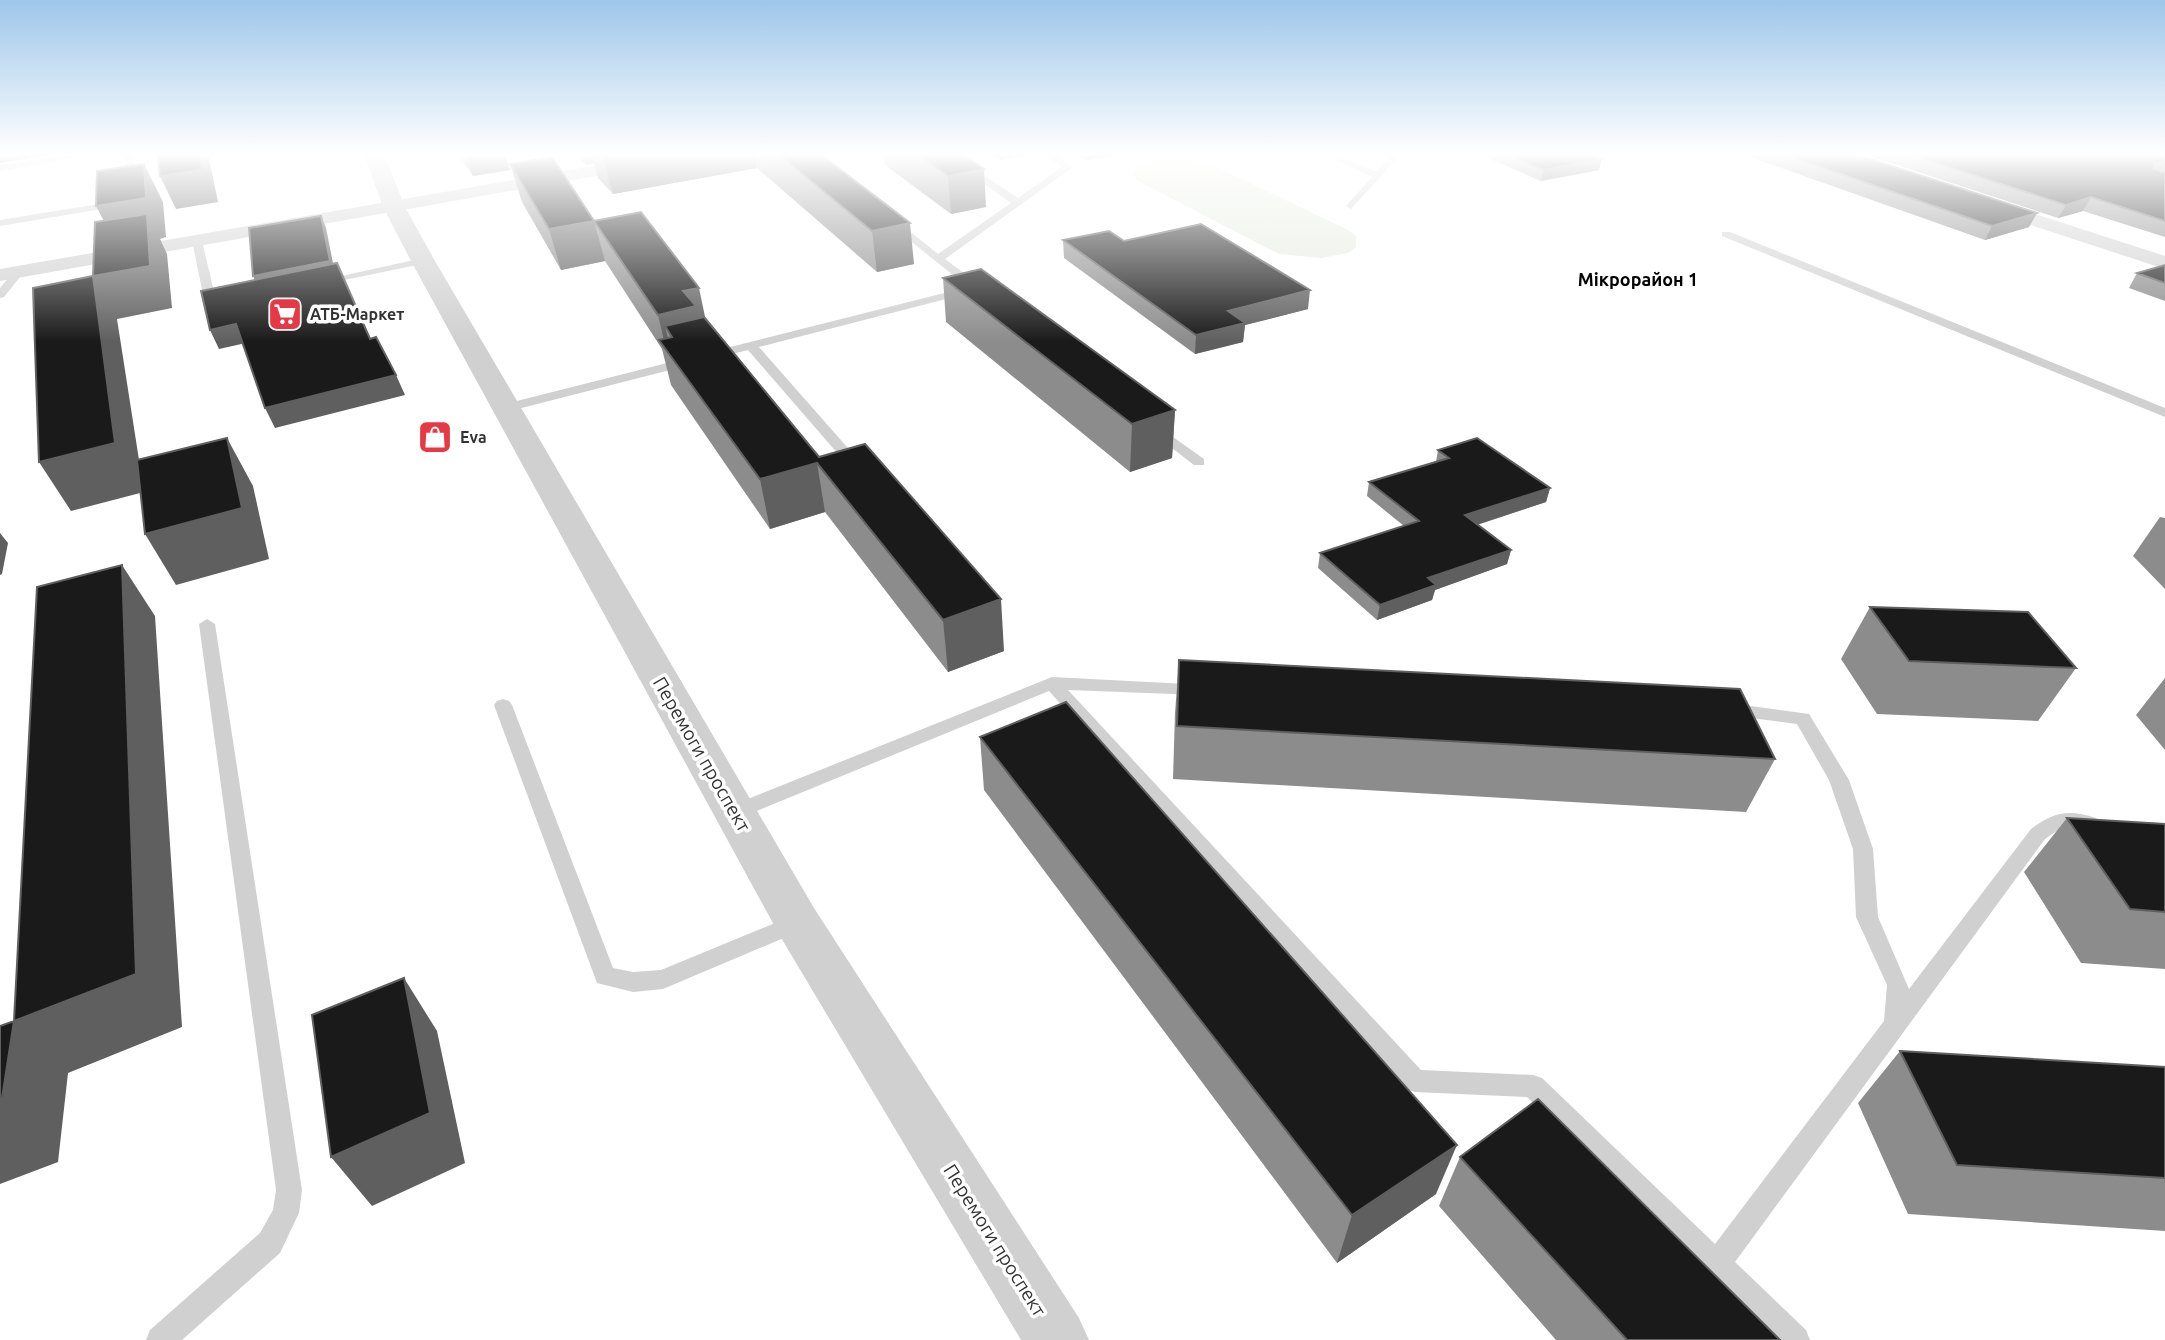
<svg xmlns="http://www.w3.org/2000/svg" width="2165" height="1340" viewBox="0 0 2165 1340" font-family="Ubuntu,sans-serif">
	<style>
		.green { fill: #e6ecdf }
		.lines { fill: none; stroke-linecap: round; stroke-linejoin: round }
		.service { fill: #d0d0d0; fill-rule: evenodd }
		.minor { fill: #d0d0d0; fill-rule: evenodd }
		.tertiary { fill: #d0d0d0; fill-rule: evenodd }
		.wall { fill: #8c8c8c }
		.shaded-wall { fill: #5f5f5f }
		.building { fill: #1a1a1a; stroke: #5f5f5f; stroke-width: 2 }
		.labels { text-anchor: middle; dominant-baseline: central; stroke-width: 7; stroke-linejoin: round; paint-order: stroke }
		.far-poi-label { font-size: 16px; font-weight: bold; fill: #333; stroke: #fff; text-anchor: start }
		.far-neighbourhood-label { font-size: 18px; font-weight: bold; fill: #000; stroke: #fff }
		.street-label { font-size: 19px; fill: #333; stroke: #fff }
	</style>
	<rect width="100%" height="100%" fill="#fff"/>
	<path class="green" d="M1184 159 1215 166 1348 230 1356 236V247L1348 253 1321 258 1279 254 1138 181 1133 175 1136 167 1156 160Z"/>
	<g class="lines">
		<path class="service" d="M75 154H97L0 171V165Z
			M125 154H133L137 189 132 192 127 189Z
			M942 154H952L1018 198 1062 167 1044 154H1054L1073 167 945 259 981 286V290L759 347 862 464V470H852L748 350 506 412 499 408 501 405 968 287 888 223 897 221 938 254 1011 203Z
			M1324 154H1336L1376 172 1392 154H1401L1351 209 1346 206 1372 177Z
			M117 201 120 202V206L0 226V220Z
			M1722 232H1730L2165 408V417L1722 236Z
			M197 238 202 241 216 300H224V304L211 307 205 304 192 241Z
			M423 258 427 259V263L320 285 314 282Z
			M15 270 24 272 4 297 0 298V288Z
			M1156 425 1204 459V465H1194L1151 432V426Z
			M207 619 215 624 302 1190 299 1213 280 1253 182 1340H146L150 1330 260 1233 273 1210 276 1190 199 624Z
			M1052 677 1206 685 1209 689 1206 693 1200 695 1068 690 1421 1070 1533 1075 1542 1078 1715 1244 1884 1021 1887 985 1856 917 1853 849 1829 780 1797 724 1728 715 1722 713 1719 709 1722 705 1728 703 1809 714 1849 780 1873 849 1878 917 1909 989 2031 829C2054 812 2068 809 2096 818L2099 823 2096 828 2089 831 2061 828 2045 839 1735 1262 1806 1330 1810 1340H1775L1527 1097 1415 1092 1406 1089 1049 691 742 817 735 819 728 817 725 812 728 807Z
			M503 699 509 701 512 705 613 968 633 972 661 970 797 914 805 917 808 923 805 929 663 989 633 992 597 983 494 705 497 701Z"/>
		<path class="minor" d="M662 154H700L692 159 0 281V269Z
			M1992 200 2165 256V269L1985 210 1983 206 1985 202Z"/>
		<path class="tertiary" d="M364 154H384L405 207 435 261 814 908 1079 1318 1089 1340H1021L780 936 411 261 383 207Z"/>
	</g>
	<path class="wall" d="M458 154H505L510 170 473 176Z
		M576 154H820L914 264 877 272 757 168 613 194 598 178 594 163 586 165Z
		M884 154H962L986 207 951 214 885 165Z
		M992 154H1030L1000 160Z
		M1076 154H1121L1086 160Z
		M1479 154H1590L1599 170 1541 181Z
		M1742 154H1855L2037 213 2029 227 1985 240Z
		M1863 154H2165V237L2083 211 2058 218Z
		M510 164 594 221 705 317 819 457 1004 651 948 672 825 512 770 529 671 385 662 349 605 261 561 270 522 202Z
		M1063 240 1124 241 1308 309 1245 325 1243 342 1195 354 1064 258Z
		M2165 265V301L2129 288 2137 273Z
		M943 278 1175 410 1172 458 1130 472 946 322Z
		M1438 450 1550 488 1546 502 1477 525 1511 550 1507 564 1435 590 1432 600 1377 620 1318 568 1320 553 1404 526 1367 496 1369 482 1436 462Z
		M2160 517 2165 518V589L2133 556Z
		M1870 607 2076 668 2038 721 1877 714 1841 659Z
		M1179 660 1775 759 1746 812 1173 779 1175 713Z
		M2165 678V750L2136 715Z
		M980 737 1436 1194 1337 1263 984 790Z
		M2067 818 2165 824V969L2081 963 2024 872Z
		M1900 1051 2165 1067V1231L1908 1214 1858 1103Z
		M1460 1157 1780 1340H1556L1439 1206Z"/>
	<path class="shaded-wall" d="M0 154H57L0 163Z
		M200 154H208L218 202 176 209 160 176Z
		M466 154H505L510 170 473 176Z
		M583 154H592L594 163 586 165Z
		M601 154H754L757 168 613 194 603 157Z
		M1000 154H1030L1000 160Z
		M1086 154H1121L1086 160Z
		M1602 159 1599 170 1541 181 1544 170Z
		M2165 161 2164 172 2148 178 2155 164Z
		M144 164 163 202 166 237 160 239 167 254 172 308 117 319 144 492 71 511 39 462 93 276 117 246 96 206Z
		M984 169 986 207 951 214 948 176Z
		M2091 197 2083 211 2058 218 2066 205Z
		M2037 213 2029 227 1985 240 1992 226Z
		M321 216 326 228 335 273 259 289 253 276Z
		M594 221 605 261 561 270 549 229Z
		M910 223 914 264 877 272 872 231Z
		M699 288 708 331 672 337 665 326 673 359 666 349 658 315 683 291Z
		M1310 290 1308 309 1245 325 1243 342 1195 354 1196 335 1228 311Z
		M236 324 246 343 219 349 210 330Z
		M396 375 405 395 275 428 265 408Z
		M1175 410 1172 458 1130 472 1132 424Z
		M227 438 253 486 269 559 176 585 145 534Z
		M817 463 825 512 770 529 760 479Z
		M1550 488 1546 502 1461 530 1465 515Z
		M0 533 8 543 2 574 0 575Z
		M1511 550 1507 564 1435 590 1432 600 1377 620 1380 605 1428 578Z
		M122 565 155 616 182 1027 68 1073 58 1162 0 1184V1111L14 1021Z
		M1001 599 1004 651 948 672 943 620Z
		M404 978 437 1031 465 1163 372 1206 331 1157Z
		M1457 1145 1436 1194 1337 1263 1352 1215Z"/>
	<path class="building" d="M158 154H200L202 170 160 176Z
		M601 154H619L603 157Z
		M778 154H820L910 223 872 231Z
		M917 154H962L984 169 948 176Z
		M1506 154H1590L1602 159 1544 170Z
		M1783 154H1855L2037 213 1992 226Z
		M1908 154H2165V161L2155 164 2154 168 2162 172H2165V221L2091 197 2066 205Z
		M552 157 594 221 549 229 510 164Z
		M144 164 146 198 96 206 97 171Z
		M641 212 699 288 683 291 696 306 658 315 594 221Z
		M147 214 150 266 93 276 95 222Z
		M321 216 330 261 253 276 249 228Z
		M1201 224 1310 290 1228 311 1245 323 1196 335 1063 240 1109 231 1124 241Z
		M337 263 370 339 376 337 396 375 265 408 236 324 210 330 201 291Z
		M2165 265V283L2137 273Z
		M981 269 1175 410 1132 424 943 278Z
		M93 276 115 443 39 462 33 288Z
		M704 317 819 457 865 444 1001 599 943 620 817 463 760 479 659 340 672 337 665 326Z
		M227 438 242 508 145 534 137 460Z
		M1477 438 1550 488 1465 515 1511 550 1428 578 1436 585 1380 605 1320 553 1419 521 1369 482 1449 458 1438 450Z
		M122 565 136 974 14 1021 37 587Z
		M1870 607 2028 612 2076 668 1909 661Z
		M1179 660 1740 689 1775 759 1177 726Z
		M1066 702 1457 1145 1352 1215 980 737Z
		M2067 818 2165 824V912L2130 909Z
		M404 978 430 1113 331 1157 312 1015Z
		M14 1021 0 1111V1026Z
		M1900 1051 2165 1067V1178L1957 1165Z
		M1538 1099 1780 1340H1627L1460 1157Z"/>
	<linearGradient id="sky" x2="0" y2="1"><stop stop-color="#9ec6ea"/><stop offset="0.45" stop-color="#fff"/><stop offset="1" stop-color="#fff" stop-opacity="0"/></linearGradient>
	<rect width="2165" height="342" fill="url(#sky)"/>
	<defs>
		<g id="supermarket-square" transform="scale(1.75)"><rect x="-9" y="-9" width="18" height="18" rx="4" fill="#e63946" stroke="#fff"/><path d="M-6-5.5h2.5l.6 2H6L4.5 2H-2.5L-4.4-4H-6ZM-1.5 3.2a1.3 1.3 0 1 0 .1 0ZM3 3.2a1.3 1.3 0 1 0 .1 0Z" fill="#fff"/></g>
		<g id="shop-square" transform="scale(1.75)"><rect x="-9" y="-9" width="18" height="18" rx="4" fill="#e63946" stroke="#fff"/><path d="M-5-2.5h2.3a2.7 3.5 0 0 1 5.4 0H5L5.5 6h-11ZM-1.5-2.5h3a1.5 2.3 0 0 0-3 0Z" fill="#fff"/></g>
	</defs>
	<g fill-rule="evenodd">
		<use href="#supermarket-square" x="285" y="314"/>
		<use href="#shop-square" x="435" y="437"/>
	</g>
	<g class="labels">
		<g class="far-poi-label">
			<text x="310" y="314">АТБ-Маркет</text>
			<text x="460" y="437">Eva</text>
		</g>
		<g class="far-neighbourhood-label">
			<text x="1638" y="279">Мікрорайон 1</text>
		</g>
		<g class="street-label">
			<text transform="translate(702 754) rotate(60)">Перемоги проспект</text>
			<text transform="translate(995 1240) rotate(58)">Перемоги проспект</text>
		</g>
	</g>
</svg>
